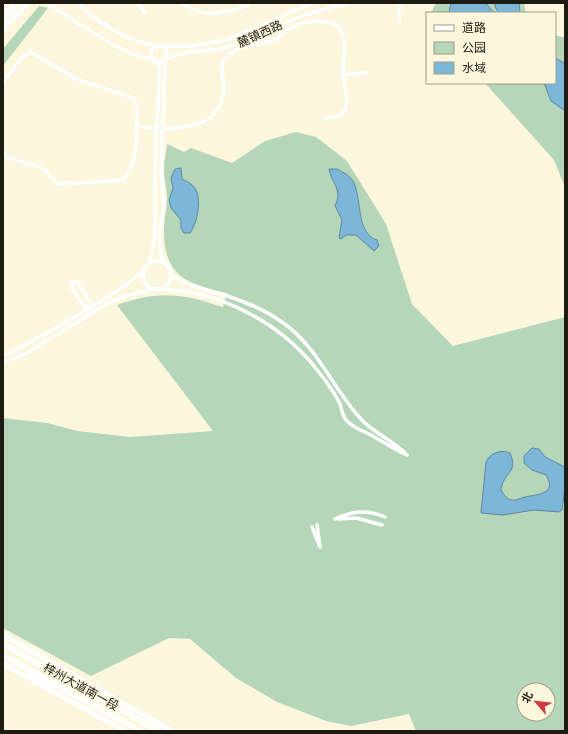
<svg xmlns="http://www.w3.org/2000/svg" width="568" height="734" viewBox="0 0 568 734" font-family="'Times New Roman','Noto Sans SC',serif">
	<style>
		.green { fill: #b6d6b9; fill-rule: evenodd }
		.water { fill: #7cb6d8; stroke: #60889d }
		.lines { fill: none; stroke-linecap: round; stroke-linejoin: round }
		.street { stroke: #fff; stroke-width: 3.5 }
		.secondary { stroke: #fff; stroke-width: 5 }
		.highway { stroke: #fff; stroke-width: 6 }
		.labels { text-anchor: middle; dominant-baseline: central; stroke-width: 3; stroke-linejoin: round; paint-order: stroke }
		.street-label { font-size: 12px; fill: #1d1b12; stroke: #fbf6dc }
	</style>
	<rect width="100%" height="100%" fill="#fbf6dc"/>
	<path class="green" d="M436 3H524L526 13H431Z
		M39 6 48 8 3 66V49Z
		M555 35 565 38V187L554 160 485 83H555Z
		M296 132 316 137 347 161 386 224 412 304 453 346 565 317V731H416L409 714 351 726 326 721 277 702 236 678 190 639 169 638 91 676 3 628V418L47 423 77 431 130 437 213 431 117 305C144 295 167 292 196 299 205 301 214 305 223 307L227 293C187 285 163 275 164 229 164 219 167 209 167 199 167 190 164 180 164 171 164 162 166 153 167 144L184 152 191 148 232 163 265 141ZM524 690H548V714H524Z"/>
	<path class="water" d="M451 3H486L494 13H452L449 12Z
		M495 3H519L520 13H499L495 7Z
		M555 58 565 63V111L551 101 544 83H555Z
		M181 168 182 179C185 181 189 182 191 184 204 193 198 222 190 233H184L181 228V220L171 208 169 200 173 188 171 178 175 169Z
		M329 169H337C343 172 351 176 354 183 362 201 356 233 377 240L379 246 374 251 356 235H346L341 239 339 238 342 220 335 206C343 189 332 185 329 169Z
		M532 448 539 449 545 457 565 467V488L562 510 559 512 534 510 503 515 481 513 486 462C490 453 501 449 510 453 519 473 503 472 501 490 511 507 516 498 530 496 543 494 556 491 546 475L532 470 524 463V456Z"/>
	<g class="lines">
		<path class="street" d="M46 3C81 23 113 51 153 60
			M78 3C95 22 132 43 158 46
			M138 3 145 13
			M182 3C202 19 225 14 248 5
			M399 21V3
			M151 54a8 8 0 1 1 16 0a8 8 0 1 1-16 0Z
			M162 46H192L226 40 312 3
			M343 75 367 73
			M3 82 22 57 31 52 76 79 133 98 137 104C136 132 141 156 123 180L58 184C51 181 49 172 42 168 29 161 17 164 3 154
			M136 127C168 129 222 135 224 88 225 78 217 68 225 59 236 45 259 46 275 40 280 38 283 33 287 30 295 24 306 22 315 21 354 20 343 50 343 74 343 85 350 100 345 110 341 118 331 117 323 118
			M143 275a14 14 0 1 1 28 0a14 14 0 1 1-28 0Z
			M165 264 161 254 159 238 164 202 161 172 165 60C183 49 208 53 228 47 246 42 262 32 279 25 302 15 328 7 353 3
			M171 275C188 286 205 289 224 295 244 301 265 310 282 322 317 346 332 387 360 418 373 433 391 439 405 453
			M71 281 78 283 92 305 90 315 72 288Z
			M159 289C221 291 281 323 318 371 326 381 335 393 340 404 342 410 342 416 347 421 353 427 360 430 367 433 381 440 393 449 407 455
			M3 355C28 345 135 285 147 266 159 245 154 195 155 170 156 135 158 101 160 67L155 62
			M3 363 27 353 110 302 126 296 155 289
			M335 519C352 511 367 509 385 517
			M338 519 356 518 382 525
			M312 527 320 547 317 525"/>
		<path class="secondary" d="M3 635 172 731
			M3 664 125 731
			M30 672 52 689"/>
		<path class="highway" d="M3 18 16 3
			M3 29 27 3
			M3 644 159 731
			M3 655 140 731"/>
	</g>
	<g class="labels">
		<g class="street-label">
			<text transform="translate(260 34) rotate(-24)">麓镇西路</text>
			<text transform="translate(81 687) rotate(29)">梓州大道南一段</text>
		</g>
	</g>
	<rect width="568" height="734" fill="none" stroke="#1d1b12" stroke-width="8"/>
	<rect x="426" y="12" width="130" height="72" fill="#fbf6dc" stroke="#a29e8b"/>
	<rect x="434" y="25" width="20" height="6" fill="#ffffff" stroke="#a29e8b"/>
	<text x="462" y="32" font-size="12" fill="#1d1b12">道路</text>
	<rect x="434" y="42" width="20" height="12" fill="#b6d6b9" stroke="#a29e8b"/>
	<text x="462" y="52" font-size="12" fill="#1d1b12">公园</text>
	<rect x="434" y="62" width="20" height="12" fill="#7cb6d8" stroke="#a29e8b"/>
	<text x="462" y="72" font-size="12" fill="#1d1b12">水域</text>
	<g transform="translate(536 702) rotate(298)"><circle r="19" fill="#fbf6dc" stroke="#a29e8b"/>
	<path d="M0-3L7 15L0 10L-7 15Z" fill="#cc3d41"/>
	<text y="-6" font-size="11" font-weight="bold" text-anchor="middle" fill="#1d1b12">北</text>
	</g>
</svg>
